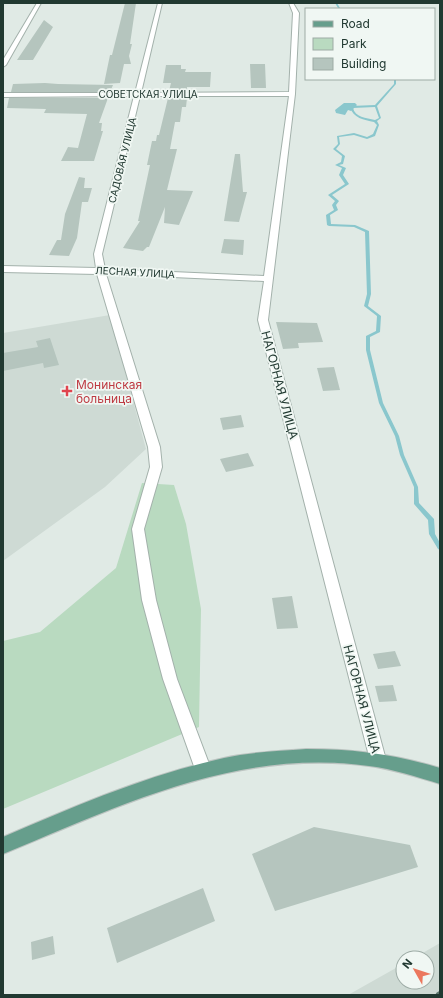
<svg xmlns="http://www.w3.org/2000/svg" width="443" height="998" viewBox="0 0 443 998" font-family="Inter,sans-serif">
	<style>
		.built { fill: #cedad4 }
		.green { fill: #b9dac0 }
		.water { fill: #8ac7cd }
		.lines { fill: none; stroke-linecap: round; stroke-linejoin: round }
		.stream { fill: #8ac7cd; fill-rule: evenodd }
		.building { fill: #b5c5be }
		.minor-casing { stroke: #a3b1ab; stroke-width: 2 }
		.major-casing { stroke: #bcc4c1; stroke-width: 2 }
		.minor { fill: #fff; fill-rule: evenodd }
		.major { fill: #669e8c; fill-rule: evenodd }
		.rail { stroke: #5c756d; stroke-width: 4.5; stroke-dasharray: 12 5.5; stroke-linecap: butt }
		.health-dot { fill: #e0444e; stroke: #f0f7f3; stroke-width: 1.5 }
		.labels { text-anchor: middle; dominant-baseline: central; stroke-width: 3.5; stroke-linejoin: round; paint-order: stroke }
		.far-street-label { font-size: 10px; fill: #213931; stroke: #f0f7f3 }
		.health-label { font-size: 12px; fill: #be3a42; stroke: #f0f7f3; text-anchor: start }
		.street-label { font-size: 12px; fill: #213931; stroke: #f0f7f3 }
	</style>
	<rect width="100%" height="100%" fill="#e0eae5"/>
	<path class="built" d="M110 315 146 449 105 487 3 561V333Z
		M440 943V995H348L403 964V982H427V958H414Z"/>
	<path class="green" d="M142 483 174 485 186 524 201 609 199 727 3 809V641L40 632 116 568Z"/>
	<path class="water" d="M344 103H355L357 105 351 111 348 110 345 115 336 113 335 110Z"/>
	<g class="lines">
		<path class="stream" d="M335 3H337L340 8 344 9 338 8Z
			M394 79H396V84L377 106 381 118 377 121 379 125 375 136 367 139 354 135 339 137 340 144 336 149 345 156 343 164 339 165 346 168 343 175 349 184 332 195 339 201 336 205 338 210 330 215 331 224 355 225 369 231 371 294 368 306 381 316 380 332 370 337V350L383 403 399 436 404 455 418 487 419 503 434 519 435 534 440 543V550L438 549 429 534 428 520 414 504V487L400 455 395 436 379 403 366 350V336L376 331 377 316 364 306 367 294 365 232 354 227 329 226 327 225 326 215 334 210 332 205 335 201 328 195 345 184 339 175 342 168 335 165 341 162 342 156 333 149 338 144 337 136 354 133 367 137 373 134 377 125 374 122C364 120 353 118 350 107L351 106 375 105 394 84ZM375 107 379 118 375 120C366 118 355 117 353 108Z"/>
	</g>
	<path class="building" d="M125 3H136L130 44H132L129 56 131 64H124L120 83 104 84 110 55H112Z
		M44 20 53 27 33 60H17Z
		M250 64H265L266 88H251Z
		M166 65H181V69H186L185 72H211L210 87H187V91H169L171 83H163Z
		M45 83 58 84 113 85 110 92H11L13 84Z
		M9 98H108L99 123H102L101 131H103L94 161H61L68 147 78 148 87 114 44 113 46 109 7 108Z
		M168 98H187L186 107H182L180 122H175L170 149H177L167 190 193 191 179 225 164 223 165 207 149 247H147L143 251 123 248 140 221H138L150 165H147L152 141H156L157 135H159Z
		M235 154H240L243 192H247L239 222 224 221Z
		M79 177 85 178 84 188H92L88 202H82L77 238 69 256 49 255 57 240H61L65 214Z
		M224 239 244 240 243 255 221 253Z
		M276 322 317 323 323 342 298 343 299 348 283 349Z
		M50 338 59 365 44 368 43 363 3 371V353L38 347 36 341Z
		M334 367 340 390 323 391 317 368Z
		M241 415 244 427 223 430 220 418Z
		M248 453 254 466 226 472 220 459Z
		M292 596 298 628 277 629 272 598Z
		M395 651 401 666 378 669 373 654Z
		M393 685 397 701 379 702 375 686Z
		M314 827 410 845 418 867 275 911 252 854Z
		M203 888 215 921 117 963 107 928Z
		M53 936 55 954 32 960 31 942Z"/>
	<g class="lines">
		<g class="minor-casing">
			<path id="minor" d="M37 3H41L6 65 3 67V60Z
				M158 3H162L141 93 289 92 293 13 289 3H293L299 13 295 94 268 320 386 760 384 765 378 767 372 765 370 760 258 320 264 281 106 274 160 447 162 467 144 529 156 600 177 679 211 769 209 774 203 777 197 774 195 769 163 679 142 600 132 529 150 467 148 447 97 274 3 272V266L96 268 94 254 134 96 3 97V93H135ZM140 96H289L264 276 105 269 102 254Z"/>
		</g>
		<g class="major-casing">
			<path id="major" d="M306 749C355 749 393 754 440 768V784C417 777 393 769 369 766 237 748 122 805 3 854V837C75 806 147 775 224 758 251 752 279 751 306 749Z"/>
		</g>
		<use href="#minor" class="minor"/>
		<use href="#major" class="major"/>
		<path class="rail" d="M437 995 440 993"/>
	</g>
	<path class="health-dot" d="M65 385h4v4h4v4h-4v4h-4v-4h-4v-4h4z"/>
	<g class="labels">
		<g class="far-street-label">
			<text x="148" y="94">СОВЕТСКАЯ УЛИЦА</text>
			<text transform="translate(122 160) rotate(-76)">САДОВАЯ УЛИЦА</text>
			<text transform="translate(135 272) rotate(3)">ЛЕСНАЯ УЛИЦА</text>
		</g>
		<g class="health-label">
			<text x="76" y="384">Монинская<tspan x="76" dy="14">больница</tspan></text>
		</g>
		<g class="street-label">
			<text transform="translate(280 385) rotate(75)">НАГОРНАЯ УЛИЦА</text>
			<text transform="translate(362 699) rotate(75)">НАГОРНАЯ УЛИЦА</text>
		</g>
	</g>
	<rect width="443" height="998" fill="none" stroke="#213931" stroke-width="8"/>
	<rect x="305" y="8" width="130" height="72" fill="#f0f7f3" stroke="#9daba5"/>
	<rect x="313" y="21" width="20" height="6" fill="#669e8c" stroke="#9daba5"/>
	<text x="341" y="28" font-size="12" fill="#213931">Road</text>
	<rect x="313" y="38" width="20" height="12" fill="#b9dac0" stroke="#9daba5"/>
	<text x="341" y="48" font-size="12" fill="#213931">Park</text>
	<rect x="313" y="58" width="20" height="12" fill="#b5c5be" stroke="#9daba5"/>
	<text x="341" y="68" font-size="12" fill="#213931">Building</text>
	<g transform="translate(415 970) rotate(309)"><circle r="19" fill="#f0f7f3" stroke="#9daba5"/>
	<path d="M0-3L7 15L0 10L-7 15Z" fill="#eb775d"/>
	<text y="-6" font-size="11" font-weight="bold" text-anchor="middle" fill="#213931">N</text>
	</g>
</svg>
